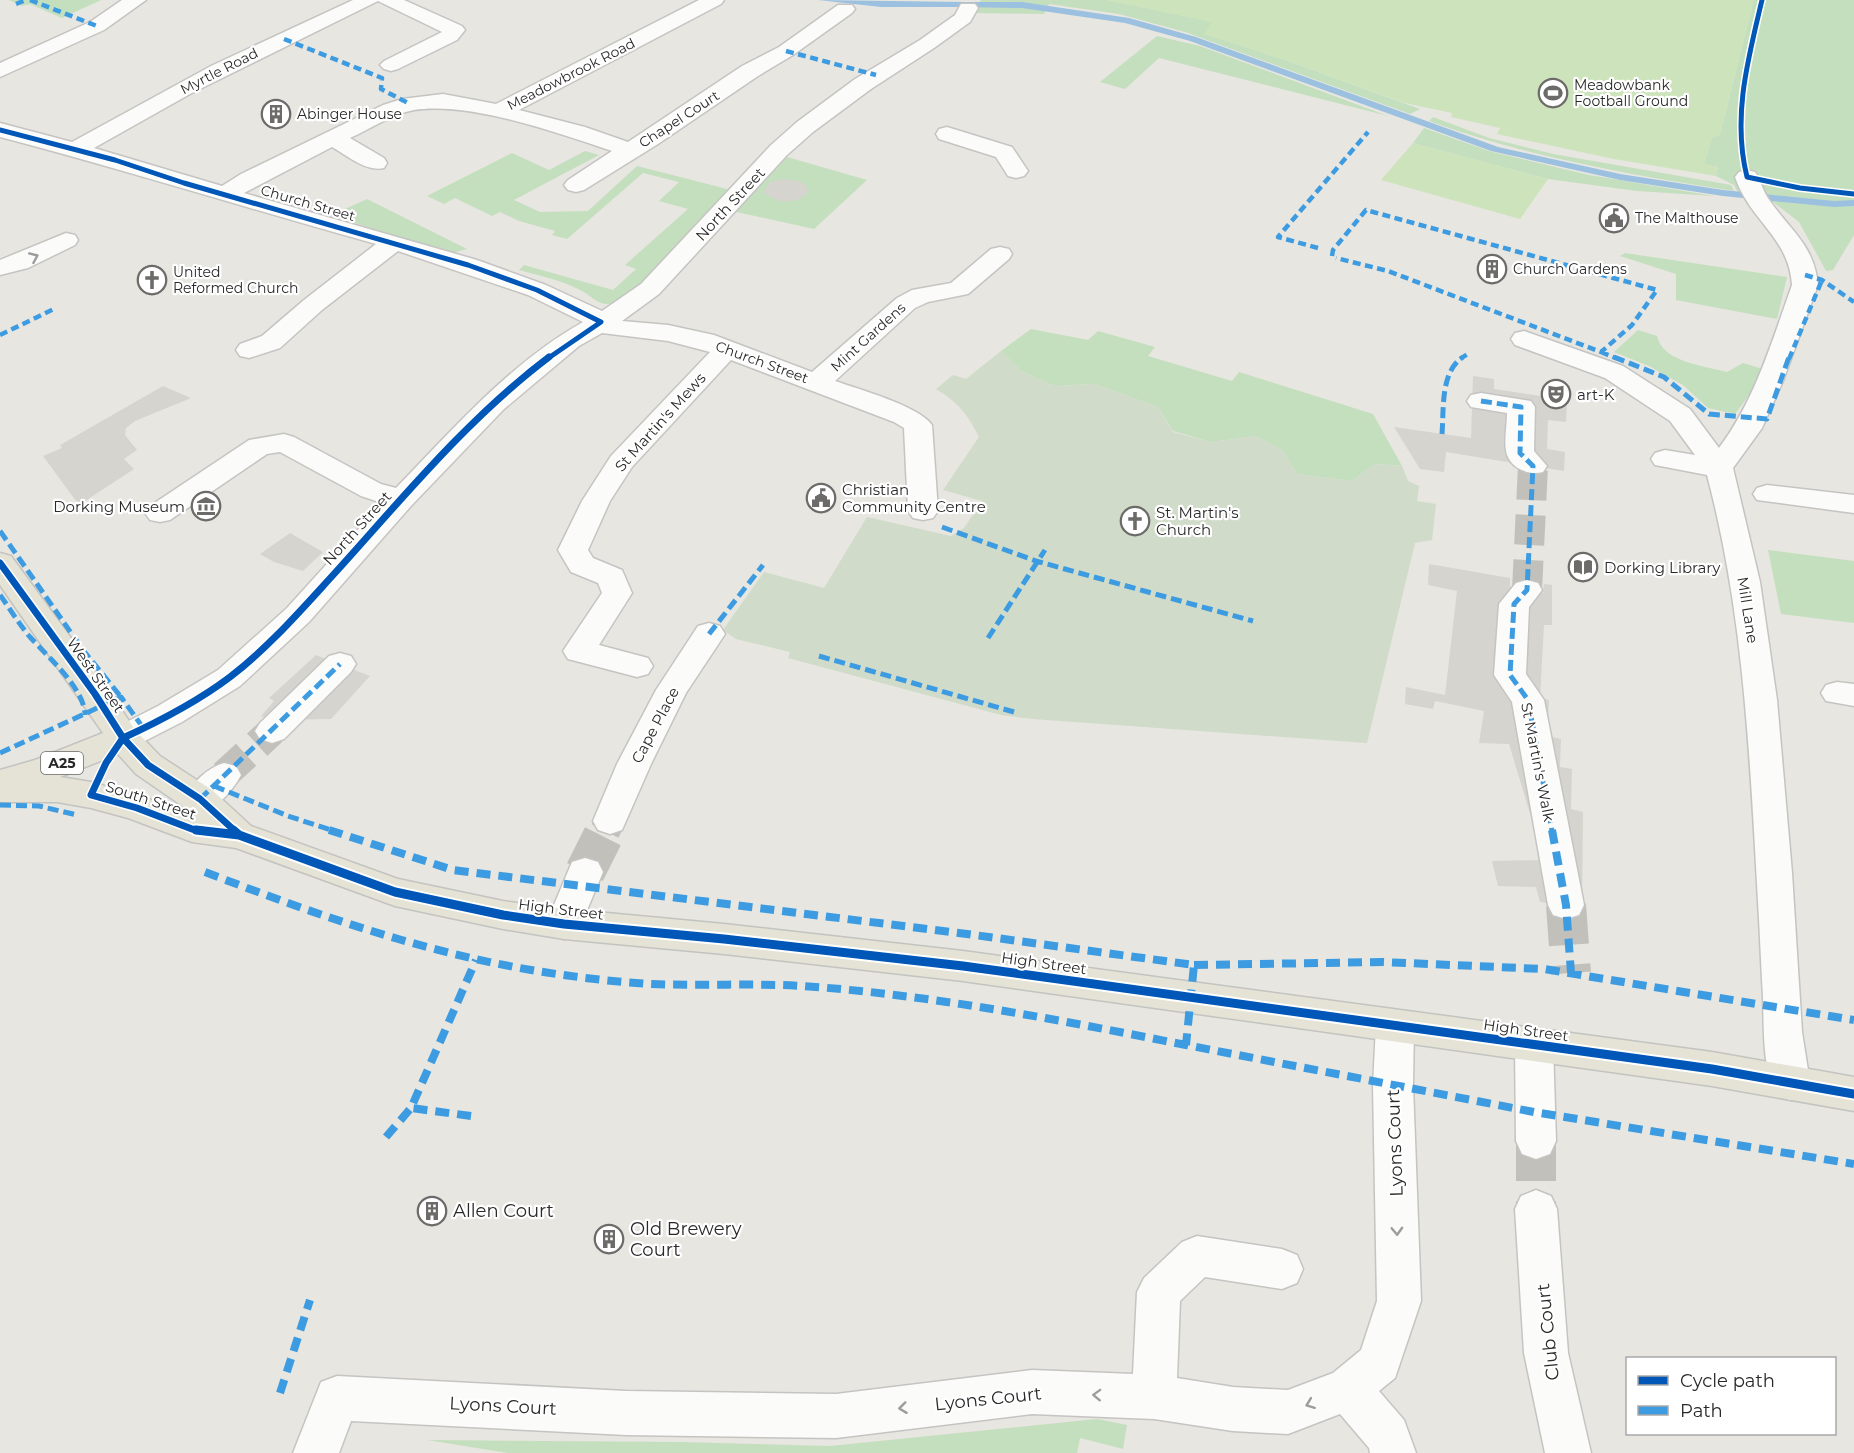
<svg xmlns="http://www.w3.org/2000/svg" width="1854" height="1453" viewBox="0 0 1854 1453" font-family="Montserrat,sans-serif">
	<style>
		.green { fill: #c4dfbd }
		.cemetery { fill: #d0dbc9 }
		.pitch { fill: #cce3bb }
		.plaza { fill: #d5d4ce }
		.water { fill: #9cc0e0 }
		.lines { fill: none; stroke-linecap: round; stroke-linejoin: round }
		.stream { fill: #9cc0e0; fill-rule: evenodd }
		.minor-tunnel-far1 { stroke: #c1c0bb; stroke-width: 30; stroke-dasharray: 30 15; stroke-linecap: butt }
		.minor-tunnel { stroke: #c1c0bb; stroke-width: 40; stroke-dasharray: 40 20; stroke-linecap: butt }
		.minor-casing { stroke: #c5c4c3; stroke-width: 3 }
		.major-casing { stroke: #c3c3c1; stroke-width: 3 }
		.minor { fill: #fbfbfa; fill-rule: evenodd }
		.major { fill: #e4e3d5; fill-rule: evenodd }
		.quiet-far2 { stroke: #3d9ce1; stroke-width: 4.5; stroke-dasharray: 8 4.5; stroke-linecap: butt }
		.quiet-far1 { stroke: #3d9ce1; stroke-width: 5; stroke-dasharray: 11 5; stroke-linecap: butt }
		.quiet { stroke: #3d9ce1; stroke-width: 8; stroke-dasharray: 14 8; stroke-linecap: butt }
		.cycleway-far2-casing { stroke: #fff; stroke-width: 8 }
		.cycleway-far1-casing { stroke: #fff; stroke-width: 10 }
		.cycleway-casing { stroke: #fff; stroke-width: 13 }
		.cycleway-far2 { stroke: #0057b8; stroke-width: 5 }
		.cycleway-far1 { stroke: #0057b8; stroke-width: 7 }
		.cycleway { stroke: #0057b8; stroke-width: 9 }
		.oneway { stroke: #9c9c9c }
		.labels { text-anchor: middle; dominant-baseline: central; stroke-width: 4.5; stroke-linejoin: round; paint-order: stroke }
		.far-street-label { font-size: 14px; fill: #292929; stroke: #fff }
		.far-poi-label { font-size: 14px; fill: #292929; stroke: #fff; text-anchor: start }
		.shield { fill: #fff; stroke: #696969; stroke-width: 1.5 }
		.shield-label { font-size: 14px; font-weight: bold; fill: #292929 }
		.street-label { font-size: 15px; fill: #292929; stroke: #fff }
		.poi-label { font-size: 15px; fill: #292929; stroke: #fff; text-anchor: start }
		.near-street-label { font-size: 18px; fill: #292929; stroke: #fff }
		.near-poi-label { font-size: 18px; fill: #292929; stroke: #fff; text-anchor: start }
	</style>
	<rect width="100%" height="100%" fill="#e7e6e0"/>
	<path class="green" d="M9 0H101L62 18 30 4 22 6Z
		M981 0H1107L1213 22 1205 34 1288 61 1420 109 1410 114 1185 32 1119 14 1049 4 1044 14 971 13Z
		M1702 0H1854V235L1833 270 1826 271 1799 222 1773 202 1741 198 1734 185 1716 176 1718 167 1704 164 1712 138 1720 134 1752 8Z
		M1157 36 1200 46 1388 116 1159 58 1125 89 1100 82Z
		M1433 117 1489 138 1553 154 1731 185 1734 191C1630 175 1528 157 1429 121Z
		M1424 128 1489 151 1589 175 1714 196 1637 191 1548 179 1413 143Z
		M585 151 599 155 514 200 540 212 588 211 637 166 735 191C713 215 638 300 609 304 599 305 592 297 584 292 565 281 541 276 519 270L524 265 613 290 636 269 625 265 688 209 659 201 679 182 643 173 567 239 552 235 555 231 519 221 500 212 492 216 455 198 444 204 427 196 512 153 549 170Z
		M787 157 867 180 814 229 732 211Z
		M367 199 467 249 448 254 332 215Z
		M1625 253 1787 277 1777 319 1676 300V274L1620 256Z
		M1031 329 1088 340 1098 331 1155 347 1148 356 1232 381 1239 372 1373 414 1402 466 1375 464 1352 481 1297 474 1283 451 1256 436 1211 442 1173 431 1158 407 1095 384 1054 386 1020 370 1001 351Z
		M1638 330 1657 336C1662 362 1705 366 1727 372L1743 363 1763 369 1756 386 1735 414 1708 408 1683 385 1649 366 1614 352Z
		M1768 550 1854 561V623L1781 614Z
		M1097 1419 1127 1425 1123 1449 1080 1438 1077 1453H508L427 1440 680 1442 830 1446Z"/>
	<path class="cemetery" d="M1001 351 1020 370 1054 386 1095 384 1158 407 1173 432 1211 442 1256 436 1283 451 1297 474 1352 481 1375 464 1402 466 1408 481 1419 486 1417 501 1436 504 1432 540 1415 543 1367 743 1033 719 1001 715 788 658 790 652 736 639 723 630 764 572 824 588 867 517 951 536 964 528 982 501 943 490 979 437C968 415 958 402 936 389L953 375 966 379Z"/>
	<path class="pitch" d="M1107 0H1754L1720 134 1712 138 1704 164 1718 167 1716 176 1614 159 1497 134 1500 128 1451 117 1452 113 1405 103 1288 61 1204 34 1212 22Z
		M1413 143 1548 179 1520 219 1381 180Z"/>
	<path class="plaza" d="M784 179 799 181 808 187 806 195 794 201H779L763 193 770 182Z
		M1473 376 1494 379V389L1567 400 1566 422 1548 420 1547 449 1565 452 1564 471 1446 452 1444 472 1420 469 1394 427 1471 438Z
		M163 386 191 398 135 421 126 428 125 435 137 450 124 459 134 469 79 505 43 456 62 448 60 445Z
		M290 533 323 552 303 571 274 562 260 554Z
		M1429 564 1510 578V587L1543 593 1544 584 1552 585V625H1544L1540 698 1549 700 1547 736 1561 739 1560 767 1572 769 1571 809 1583 812 1582 908 1540 902 1536 887 1498 886 1492 861 1544 860 1509 744 1479 743 1484 711 1435 701 1433 709 1405 704 1406 687 1445 695 1457 591 1428 585Z
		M316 655 370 676 331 719 270 720 261 716 274 701 269 698Z"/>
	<path class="water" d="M818 0 964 2 960 7H881Z"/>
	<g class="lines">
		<path class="stream" d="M954 2H1022L1129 18 1196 37 1498 147 1620 174 1723 190 1834 201 1854 200V206L1834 207 1723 196 1620 180 1491 151 1190 41 1125 23 1022 8 957 7 952 4Z"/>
		<path class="minor-tunnel-far1" d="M1527 590 1533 466
			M224 775 272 731
			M605 831 610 821"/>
		<path class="minor-tunnel" d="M585 872 606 830
			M1566 905 1571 973
			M1536 1141V1209"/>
		<g class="minor-casing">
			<path id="minor" d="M122 0H146L104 30 0 77V63L90 22Z
				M353 0H404L462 26 465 30 457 40 398 69 391 71 384 69 380 65 384 61 442 32 378 1 190 94 94 148 222 186 241 174 383 105 402 99 443 94 496 104 699 0H724L721 4 519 110 585 127 628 142 742 66 779 47 838 5H852L855 9 852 13 793 55 758 76 658 144 584 190 576 192 568 190 564 185 568 180 612 151C558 133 469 101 414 110 392 114 370 129 350 138L384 158 387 163 384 168C366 172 348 156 332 147L244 193 477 260 546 285 602 311 641 284 771 145 797 122 855 79 920 40 955 15 961 4H975L978 8 970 22 934 48 871 89 813 132 787 155 659 294 622 321 668 325 714 335 812 372 897 298 912 290 951 283 991 249 1000 247 1009 249 1012 254 1009 259 968 294 928 302 915 308 835 381C858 389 919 406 932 425L938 511 933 518 923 520 913 518 908 511 904 428 894 422 731 360 632 467 610 501 588 550 593 558 622 570 632 593 599 645 648 658 653 666 648 674 637 677 568 659 563 651 602 593 598 583 571 572 558 550 582 501 611 456 710 352 668 341 602 333 579 346 504 409 411 506 309 622 240 686 182 722 135 746 123 750 111 746 106 738 111 730 158 706 218 670 287 608 382 503 361 496 280 452 267 454 170 520 160 522 150 520 145 513 150 506 249 440 284 434 294 437 381 484 396 488C453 429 510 363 583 322L528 295 398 251 322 310 280 348 249 358 240 356 236 350 240 344 262 336 304 300 376 244C250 209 126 170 0 137V123L72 142 211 66Z
				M947 127 1012 147 1028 171 1024 176 1016 178 1008 176 996 157 939 139 936 134 939 129Z
				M1747 170 1755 172C1761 181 1763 192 1770 201 1791 231 1814 245 1818 285L1783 381 1762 428 1733 468 1760 582 1777 700 1792 873 1802 1032 1810 1083 1804 1095 1790 1100 1776 1095C1762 1066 1764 1028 1763 997 1761 965 1760 933 1758 902 1750 759 1744 614 1707 475L1655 465 1651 459 1655 453 1665 450 1695 455 1670 421 1605 378 1515 345 1511 339 1515 333 1524 331 1623 366 1690 409 1719 448C1755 400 1772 341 1792 285 1789 237 1750 221 1735 177L1739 172Z
				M66 233 75 235 78 240 75 245 28 268 0 275V260Z
				M1481 393 1531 401 1535 407 1534 451 1547 466 1543 472C1529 476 1509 468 1506 451 1504 440 1507 425 1507 413L1471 407 1467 401 1471 395Z
				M1767 485 1854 495V513L1757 500 1753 494 1757 488Z
				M1527 580 1538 583 1542 590 1529 607 1526 674 1544 700 1584 905 1579 915 1566 919 1553 915 1548 905 1512 702 1494 675 1499 604 1516 583Z
				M709 623 720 626 725 634 686 693 651 764 622 830 610 834 598 830 593 821 617 764 656 690 698 626Z
				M340 653 351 656 356 664 351 672 284 739 272 743 260 739 255 731 260 723 329 656Z
				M1837 682 1854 684V706L1826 701 1821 693 1826 685Z
				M224 763 236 766 241 775C230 795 212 816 188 808L183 799C192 783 207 768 224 763Z
				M585 858 598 862 603 872 577 934 564 939 551 934 546 924 572 862Z
				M1395 1010 1409 1015 1414 1026 1413 1085 1421 1301 1395 1378 1379 1391 1404 1420 1416 1453H1370L1369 1448 1340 1414 1288 1434 1233 1431 1154 1419 1032 1414 836 1438 626 1435 351 1421 339 1453H293L321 1382 337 1376 626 1391 836 1394 1032 1370 1133 1374 1137 1292 1144 1278 1182 1242 1197 1236 1282 1249 1297 1255 1303 1269 1297 1283 1282 1289 1205 1277 1180 1301 1177 1378 1233 1387 1288 1390 1333 1373 1361 1350 1377 1301 1373 1085 1376 1026 1381 1015Z
				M1534 1029 1548 1033 1553 1045 1556 1141 1550 1154 1536 1159 1522 1154 1516 1141 1515 1045 1520 1033Z
				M1536 1190 1551 1196 1557 1209 1568 1353 1591 1453H1545L1524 1353 1515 1209 1521 1196Z"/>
		</g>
		<g class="major-casing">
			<path id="major" d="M0 553 11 556 106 686 135 730 160 756 212 790 251 826 398 879 503 901 564 909 724 924 963 951 1712 1052 1854 1077V1111L1712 1086 963 981 724 954 564 939 503 929 395 906 236 848 192 842 128 818 91 808 57 802H0V770L35 760 103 733 0 585ZM118 754 136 774 197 816 137 795 91 782 60 777Z"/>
		</g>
		<use href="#minor" class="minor"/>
		<use href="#major" class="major"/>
		<path class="quiet-far2" d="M30 0 97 26
			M16 4 26 0
			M284 39 382 78 381 89 410 104
			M786 51 876 75
			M1318 248 1278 237 1368 132
			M1332 256 1333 250 1366 210 1657 290 1632 325 1601 352 1388 271 1336 258
			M1805 275 1822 280 1854 302
			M0 335 54 309
			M1601 352 1618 359
			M1460 359 1469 353
			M1789 359 1822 280"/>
		<path class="quiet-far1" d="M1614 357 1664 377 1709 414 1767 419 1789 357
			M1481 401 1521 407 1520 453 1533 466 1527 590 1514 604 1510 675 1528 700 1552 831
			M1442 434C1444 409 1440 372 1463 357
			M942 527 1036 561 1253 621
			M0 531 83 650 121 697
			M0 595C10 609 19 624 30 637 47 656 85 689 85 715
			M709 634 763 565
			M988 638 1045 550
			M819 656 1014 712
			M0 753 121 697 144 729
			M214 786 288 816 334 831
			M200 799 340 664
			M0 805 39 806 77 815"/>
		<path class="quiet" d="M329 830 453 870 967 934 1194 965 1186 1045 1534 1112 1854 1164
			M1552 830 1566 905 1571 973
			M205 872C314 914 422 952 537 971 575 977 614 982 652 984 702 986 753 983 803 986 932 995 1059 1020 1186 1045
			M1194 965 1383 962 1544 969 1854 1020
			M471 1116 411 1108 476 960
			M386 1137 411 1108
			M280 1393 310 1300"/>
		<g class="cycleway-far2-casing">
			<path id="cycleway-far2" d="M1762 0C1748 59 1732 117 1747 177L1800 188 1854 194
				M0 130 115 160 184 183 468 265 537 290 601 322 547 359"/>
		</g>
		<g class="cycleway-far1-casing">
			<path id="cycleway-far1" d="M0 563 95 694 123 738 148 765 200 799 235 831
				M123 738C160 721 197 702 230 677 269 647 301 610 334 574 402 499 467 419 549 357
				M123 738 106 763 91 795 137 808 192 829 208 831"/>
		</g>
		<g class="cycleway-casing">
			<path id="cycleway" d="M196 830 239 835 395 892 503 915 564 924 724 939 963 966 1712 1069 1854 1094
				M233 830 239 835"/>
		</g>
		<use href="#cycleway-far2" class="cycleway-far2"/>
		<use href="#cycleway-far1" class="cycleway-far1"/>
		<use href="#cycleway" class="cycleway"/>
	</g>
	<defs><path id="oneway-chevron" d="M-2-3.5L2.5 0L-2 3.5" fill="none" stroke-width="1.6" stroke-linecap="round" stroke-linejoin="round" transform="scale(1.5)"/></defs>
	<g class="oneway">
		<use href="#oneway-chevron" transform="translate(34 257) rotate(-24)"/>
		<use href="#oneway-chevron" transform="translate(1397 1231) rotate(88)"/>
		<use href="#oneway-chevron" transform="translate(1097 1395) rotate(-178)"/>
		<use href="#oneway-chevron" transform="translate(1310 1404) rotate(159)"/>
		<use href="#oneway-chevron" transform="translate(903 1408) rotate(173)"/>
	</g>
	<defs>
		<g id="stadium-ring" transform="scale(1.5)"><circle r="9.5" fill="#fff" stroke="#6c6b69" stroke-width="1.5"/><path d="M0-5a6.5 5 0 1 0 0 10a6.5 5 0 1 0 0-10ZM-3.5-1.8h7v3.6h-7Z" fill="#6c6b69"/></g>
		<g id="building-ring" transform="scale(1.5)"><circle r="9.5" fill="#fff" stroke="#6c6b69" stroke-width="1.5"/><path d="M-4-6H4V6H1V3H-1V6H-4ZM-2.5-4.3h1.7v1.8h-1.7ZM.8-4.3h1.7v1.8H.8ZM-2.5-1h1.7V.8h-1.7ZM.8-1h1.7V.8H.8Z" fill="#6c6b69"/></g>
		<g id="civic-ring" transform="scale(1.5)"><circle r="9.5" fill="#fff" stroke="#6c6b69" stroke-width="1.5"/><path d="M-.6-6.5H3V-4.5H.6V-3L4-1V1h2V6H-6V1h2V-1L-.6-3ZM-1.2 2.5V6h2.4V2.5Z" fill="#6c6b69"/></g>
		<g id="church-ring" transform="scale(1.5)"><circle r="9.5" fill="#fff" stroke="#6c6b69" stroke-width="1.5"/><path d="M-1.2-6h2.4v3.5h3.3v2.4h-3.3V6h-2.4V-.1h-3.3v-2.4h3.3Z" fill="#6c6b69"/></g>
		<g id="theatre-ring" transform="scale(1.5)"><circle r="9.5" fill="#fff" stroke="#6c6b69" stroke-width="1.5"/><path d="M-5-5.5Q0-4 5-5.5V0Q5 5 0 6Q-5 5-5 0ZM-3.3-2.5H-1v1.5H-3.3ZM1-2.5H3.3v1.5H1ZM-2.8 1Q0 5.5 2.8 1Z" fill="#6c6b69"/></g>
		<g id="museum-ring" transform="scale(1.5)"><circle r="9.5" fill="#fff" stroke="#6c6b69" stroke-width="1.5"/><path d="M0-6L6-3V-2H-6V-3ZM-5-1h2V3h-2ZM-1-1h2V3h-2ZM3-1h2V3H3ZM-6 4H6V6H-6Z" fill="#6c6b69"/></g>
		<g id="library-ring" transform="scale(1.5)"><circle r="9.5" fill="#fff" stroke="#6c6b69" stroke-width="1.5"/><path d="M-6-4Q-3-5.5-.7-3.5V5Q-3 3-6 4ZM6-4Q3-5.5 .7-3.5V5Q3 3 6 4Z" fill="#6c6b69"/></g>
	</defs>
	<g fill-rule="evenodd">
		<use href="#stadium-ring" x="1553" y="93"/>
		<use href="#building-ring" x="276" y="114"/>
		<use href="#civic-ring" x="1614" y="218"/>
		<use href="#building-ring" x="1492" y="269"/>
		<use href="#church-ring" x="152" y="280"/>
		<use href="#theatre-ring" x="1556" y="394"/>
		<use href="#civic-ring" x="821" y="498"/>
		<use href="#museum-ring" x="206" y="506"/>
		<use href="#church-ring" x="1135" y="521"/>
		<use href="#library-ring" x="1583" y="567"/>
		<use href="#building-ring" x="432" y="1211"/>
		<use href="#building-ring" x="609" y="1239"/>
	</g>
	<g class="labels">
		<g class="far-street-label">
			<text transform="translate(219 71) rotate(-27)">Myrtle Road</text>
			<text transform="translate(571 74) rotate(-27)">Meadowbrook Road</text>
			<text transform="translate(679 119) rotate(-33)">Chapel Court</text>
			<text transform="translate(308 203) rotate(16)">Church Street</text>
			<text transform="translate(868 337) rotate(-42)">Mint Gardens</text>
			<text transform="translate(762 362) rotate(20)">Church Street</text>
		</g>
		<g class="far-poi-label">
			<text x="1574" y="85">Meadowbank<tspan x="1574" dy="16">Football Ground</tspan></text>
			<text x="297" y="114">Abinger House</text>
			<text x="1635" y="218">The Malthouse</text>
			<text x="1513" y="269">Church Gardens</text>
			<text x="173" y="272">United<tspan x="173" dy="16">Reformed Church</tspan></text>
		</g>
		<rect class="shield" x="41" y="752" width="42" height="22" rx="4.5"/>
		<g class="shield-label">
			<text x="62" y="763">A25</text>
		</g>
		<g class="street-label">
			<text transform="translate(730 204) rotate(-47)">North Street</text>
			<text transform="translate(660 422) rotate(-48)">St Martin's Mews</text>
			<text transform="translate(357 528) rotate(-48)">North Street</text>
			<text transform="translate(1748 610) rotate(81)">Mill Lane</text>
			<text transform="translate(96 675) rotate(55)">West Street</text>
			<text transform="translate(655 725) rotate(-62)">Cape Place</text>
			<text transform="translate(1538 762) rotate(79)">St Martin's Walk</text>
			<text transform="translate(151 800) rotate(18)">South Street</text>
			<text transform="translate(561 909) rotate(7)">High Street</text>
			<text transform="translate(1044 963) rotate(8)">High Street</text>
			<text transform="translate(1526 1030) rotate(8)">High Street</text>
		</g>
		<g class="poi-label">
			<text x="1577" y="394">art-K</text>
			<text x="842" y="489">Christian<tspan x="842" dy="17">Community Centre</tspan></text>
			<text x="185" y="506" text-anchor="end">Dorking Museum</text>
			<text x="1156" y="512">St. Martin's<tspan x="1156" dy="17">Church</tspan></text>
			<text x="1604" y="567">Dorking Library</text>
		</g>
		<g class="near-street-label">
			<text transform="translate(1395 1143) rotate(-92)">Lyons Court</text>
			<text transform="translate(1548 1332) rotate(-96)">Club Court</text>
			<text transform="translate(988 1399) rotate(-6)">Lyons Court</text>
			<text transform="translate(503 1406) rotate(3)">Lyons Court</text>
		</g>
		<g class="near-poi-label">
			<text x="453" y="1211">Allen Court</text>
			<text x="630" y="1229">Old Brewery<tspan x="630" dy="21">Court</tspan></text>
		</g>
	</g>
	<rect x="1626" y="1357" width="210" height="78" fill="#ffffff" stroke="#a9a9a9" stroke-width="1.5"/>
	<rect x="1638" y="1376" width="30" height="9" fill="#0057b8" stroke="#a9a9a9" stroke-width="1.5"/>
	<text x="1680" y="1387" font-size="18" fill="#292929">Cycle path</text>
	<rect x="1638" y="1406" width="30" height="9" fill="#3d9ce1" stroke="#a9a9a9" stroke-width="1.5"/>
	<text x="1680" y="1417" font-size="18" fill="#292929">Path</text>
</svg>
